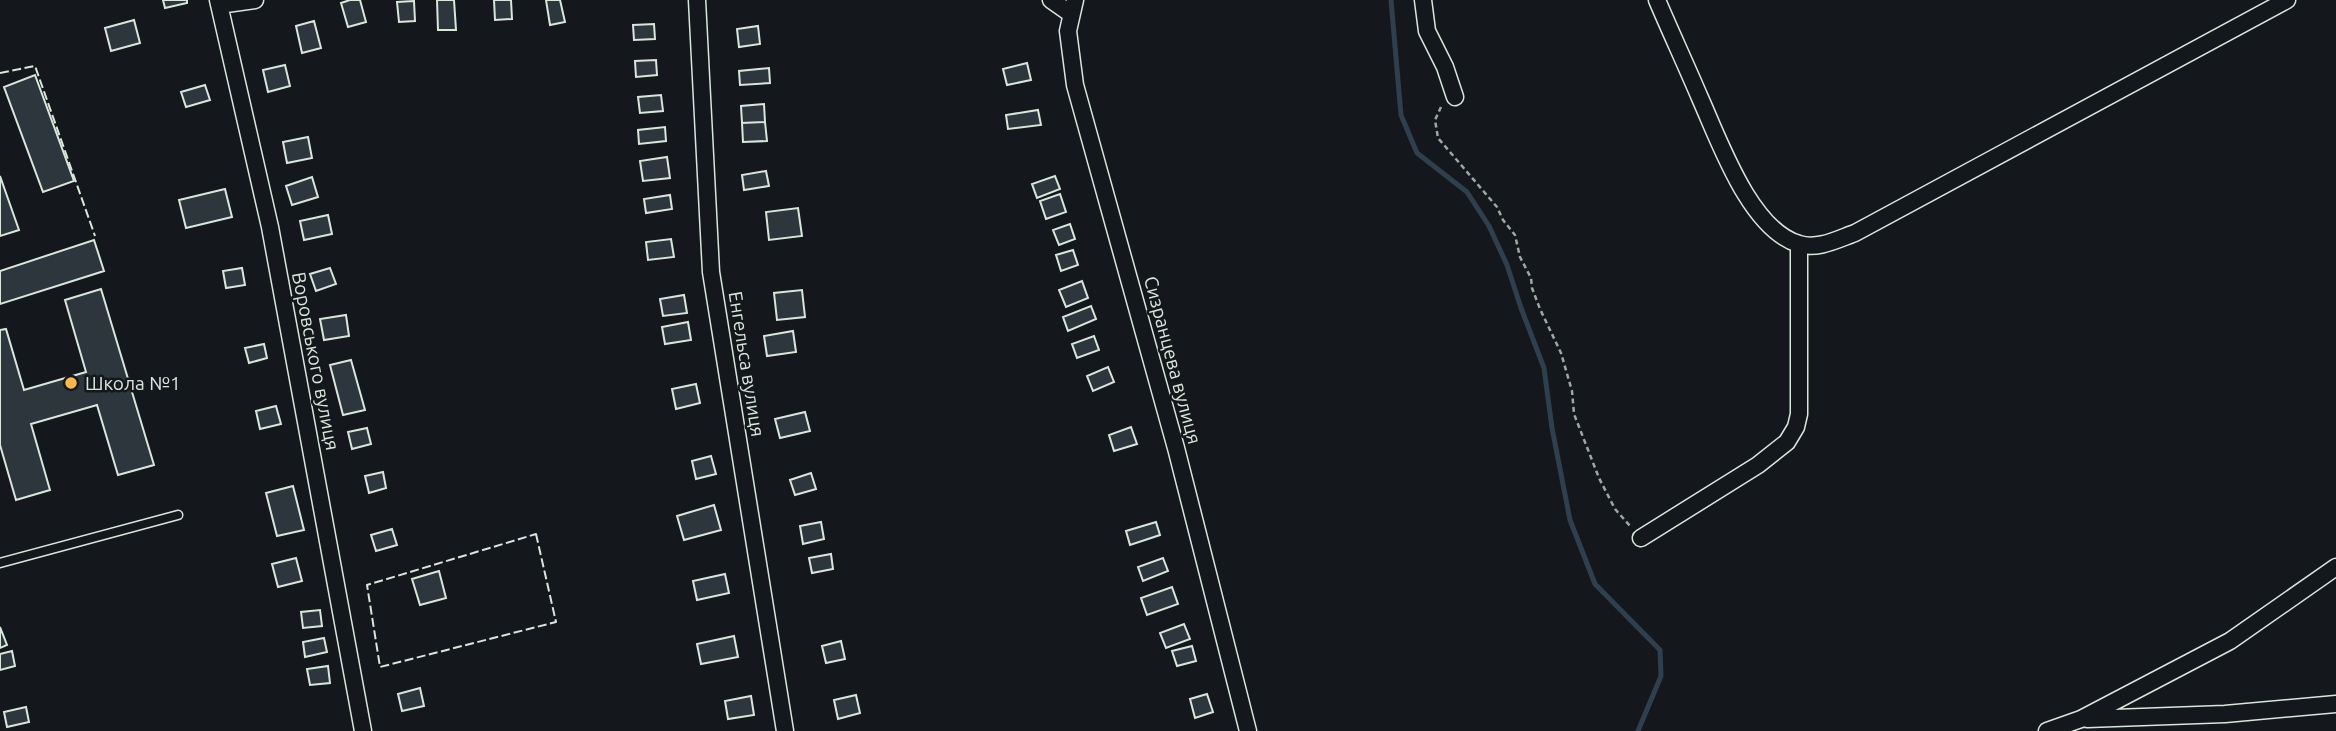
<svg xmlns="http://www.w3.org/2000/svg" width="2336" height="731" viewBox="0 0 2336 731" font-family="Ubuntu,sans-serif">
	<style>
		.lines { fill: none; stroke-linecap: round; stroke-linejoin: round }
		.stream { stroke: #2f3f4d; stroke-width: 5 }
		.building { fill: #2c363c; stroke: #d8e6dc; stroke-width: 2 }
		.service-casing { stroke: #d8e6dc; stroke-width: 11 }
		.minor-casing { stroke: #d8e6dc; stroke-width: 19 }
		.path { stroke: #9da8a2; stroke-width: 2.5; stroke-dasharray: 5 3.5; stroke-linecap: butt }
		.service { stroke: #14181c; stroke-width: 8 }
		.minor { stroke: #14181c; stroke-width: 16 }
		.fence { stroke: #d8e6dc; stroke-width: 2; stroke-dasharray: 9 3.5; stroke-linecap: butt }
		.poi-dot { fill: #ffb74d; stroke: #14181c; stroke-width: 2.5 }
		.labels { text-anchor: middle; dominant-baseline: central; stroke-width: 5; stroke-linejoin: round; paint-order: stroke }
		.street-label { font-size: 19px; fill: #d8e6dc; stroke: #14181c }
		.poi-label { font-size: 19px; fill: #d8e6dc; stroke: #14181c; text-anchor: start }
	</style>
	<rect width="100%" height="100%" fill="#14181c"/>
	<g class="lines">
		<path class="stream" d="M1391 0 1401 115 1417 153 1467 192 1489 226 1507 265 1521 308 1544 368 1552 428 1570 520 1595 584 1660 650 1661 676 1638 731"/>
	</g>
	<path class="building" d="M163 0H187V3L165 8Z
		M350 0H360L366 22 348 27 341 3Z
		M437 0H454L456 30H438Z
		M494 0H511L512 19 495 20Z
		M546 0H560L565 22 550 25Z
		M414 1 415 21 399 22 397 2Z
		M134 20 140 43 111 51 105 28Z
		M314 21 321 48 302 53 296 26Z
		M654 24 655 39 634 40 633 25Z
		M758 26 760 44 739 47 737 29Z
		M656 60 657 75 636 77 635 61Z
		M1027 63 1031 80 1007 85 1003 69Z
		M285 65 290 86 268 92 263 70Z
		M769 68 770 83 740 85 739 71Z
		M35 75 74 181 43 192 4 87Z
		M205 85 210 100 186 107 181 92Z
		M661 95 663 111 640 113 638 97Z
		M764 104 765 122 742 123 741 106Z
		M1038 110 1041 125 1008 129 1006 115Z
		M765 122 767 141 743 142 742 123Z
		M665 127 666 141 639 144 638 130Z
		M308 137 312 158 287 163 283 142Z
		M667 157 670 178 643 181 640 161Z
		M766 171 769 186 744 190 742 175Z
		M0 176 19 230 0 236Z
		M1055 176 1060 189 1037 198 1032 184Z
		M312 177 318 197 292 205 286 186Z
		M225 189 232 217 186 228 179 200Z
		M1060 194 1066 212 1046 219 1040 201Z
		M670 195 672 209 646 213 644 199Z
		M798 208 802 236 769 240 766 212Z
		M328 215 332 234 304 240 300 221Z
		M1070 224 1075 239 1059 245 1053 230Z
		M671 239 674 257 648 260 646 242Z
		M94 240 104 271 0 304V271Z
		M1073 250 1078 265 1061 271 1056 255Z
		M242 268 245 285 226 288 223 271Z
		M330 268 336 284 316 291 310 274Z
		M1082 281 1088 298 1066 307 1059 290Z
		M101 289 154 465 118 475 97 405 31 424 50 490 16 500 0 445V330L6 329 24 390 86 372 65 300Z
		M802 290 805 317 777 320 774 293Z
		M684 295 687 313 663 316 660 299Z
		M1091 306 1096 319 1068 331 1063 317Z
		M346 315 349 336 324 340 320 319Z
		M688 322 691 340 665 344 662 327Z
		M793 331 796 352 767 356 764 336Z
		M1094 336 1099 350 1077 358 1072 344Z
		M264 344 267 358 249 363 245 348Z
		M351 360 365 410 343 415 330 365Z
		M1108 367 1114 382 1093 391 1087 376Z
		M696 384 700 403 676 409 672 389Z
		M276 406 281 424 260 429 256 411Z
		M805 412 810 431 780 438 775 419Z
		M1131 427 1137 444 1114 451 1109 435Z
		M367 428 371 444 352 449 348 432Z
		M711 456 716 474 696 479 692 461Z
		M383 472 386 488 369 493 365 476Z
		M811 473 816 489 795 495 790 480Z
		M293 486 304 530 277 536 266 493Z
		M714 505 721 530 684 540 677 516Z
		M821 522 824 539 803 544 800 526Z
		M1156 522 1160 535 1130 545 1126 531Z
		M392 529 397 545 376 551 371 535Z
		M831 554 833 569 812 573 809 558Z
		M296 558 302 581 278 587 272 564Z
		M1163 558 1168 571 1143 581 1138 567Z
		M439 571 446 598 420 605 412 579Z
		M725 574 729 593 697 600 693 581Z
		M1172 587 1178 604 1147 615 1141 598Z
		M320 610 322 626 303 628 301 612Z
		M1184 624 1190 639 1166 648 1160 633Z
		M0 627 7 645 0 648Z
		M734 636 738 657 701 664 697 644Z
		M324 638 327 652 305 657 303 642Z
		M841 641 845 659 826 663 822 646Z
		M1192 646 1196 661 1177 666 1172 651Z
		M12 651 15 666 0 670V654Z
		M328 666 330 683 310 685 307 669Z
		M420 688 424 706 402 711 398 694Z
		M1207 694 1213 712 1195 718 1190 699Z
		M856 695 860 713 838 719 834 700Z
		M751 696 754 715 728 719 725 701Z
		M26 707 29 722 7 727 4 712Z"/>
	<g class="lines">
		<g class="service-casing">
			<path id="service" d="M0 563 178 515"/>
		</g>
		<g class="minor-casing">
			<path id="minor" d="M218 0 270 227 363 731
				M697 0 711 272 785 731
				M1051 0 1071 14
				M1075 0 1068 31 1075 85 1176 448 1248 731
				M1423 0 1427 31 1445 67 1455 97
				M1657 0C1671 33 1686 65 1700 98 1719 140 1750 230 1799 244 1818 250 1838 239 1855 233L2287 0
				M219 5 255 0
				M1641 538 1758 465 1787 442 1796 427 1799 414V244
				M2087 719 2225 714 2336 704
				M2047 731 2081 719 2230 641 2336 567"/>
		</g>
		<path class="path" d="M1441 107 1435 120 1438 138 1497 207 1503 220 1515 235 1520 257 1531 278 1532 288 1540 309 1561 353 1572 391 1574 414 1599 478 1615 509 1631 527"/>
		<use href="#service" class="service"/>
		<use href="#minor" class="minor"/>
		<path class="fence" d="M0 73 35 66 95 236
			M536 534 556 622 380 667 367 585Z"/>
	</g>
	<circle class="poi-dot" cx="71" cy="383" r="7"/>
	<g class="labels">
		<g class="street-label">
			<text transform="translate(1173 360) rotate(75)">Сизранцева вулиця</text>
			<text transform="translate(316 361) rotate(79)">Воровського вулиця</text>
			<text transform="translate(747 364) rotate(81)">Енгельса вулиця</text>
		</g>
		<g class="poi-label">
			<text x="85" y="383">Школа №1</text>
		</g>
	</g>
</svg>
